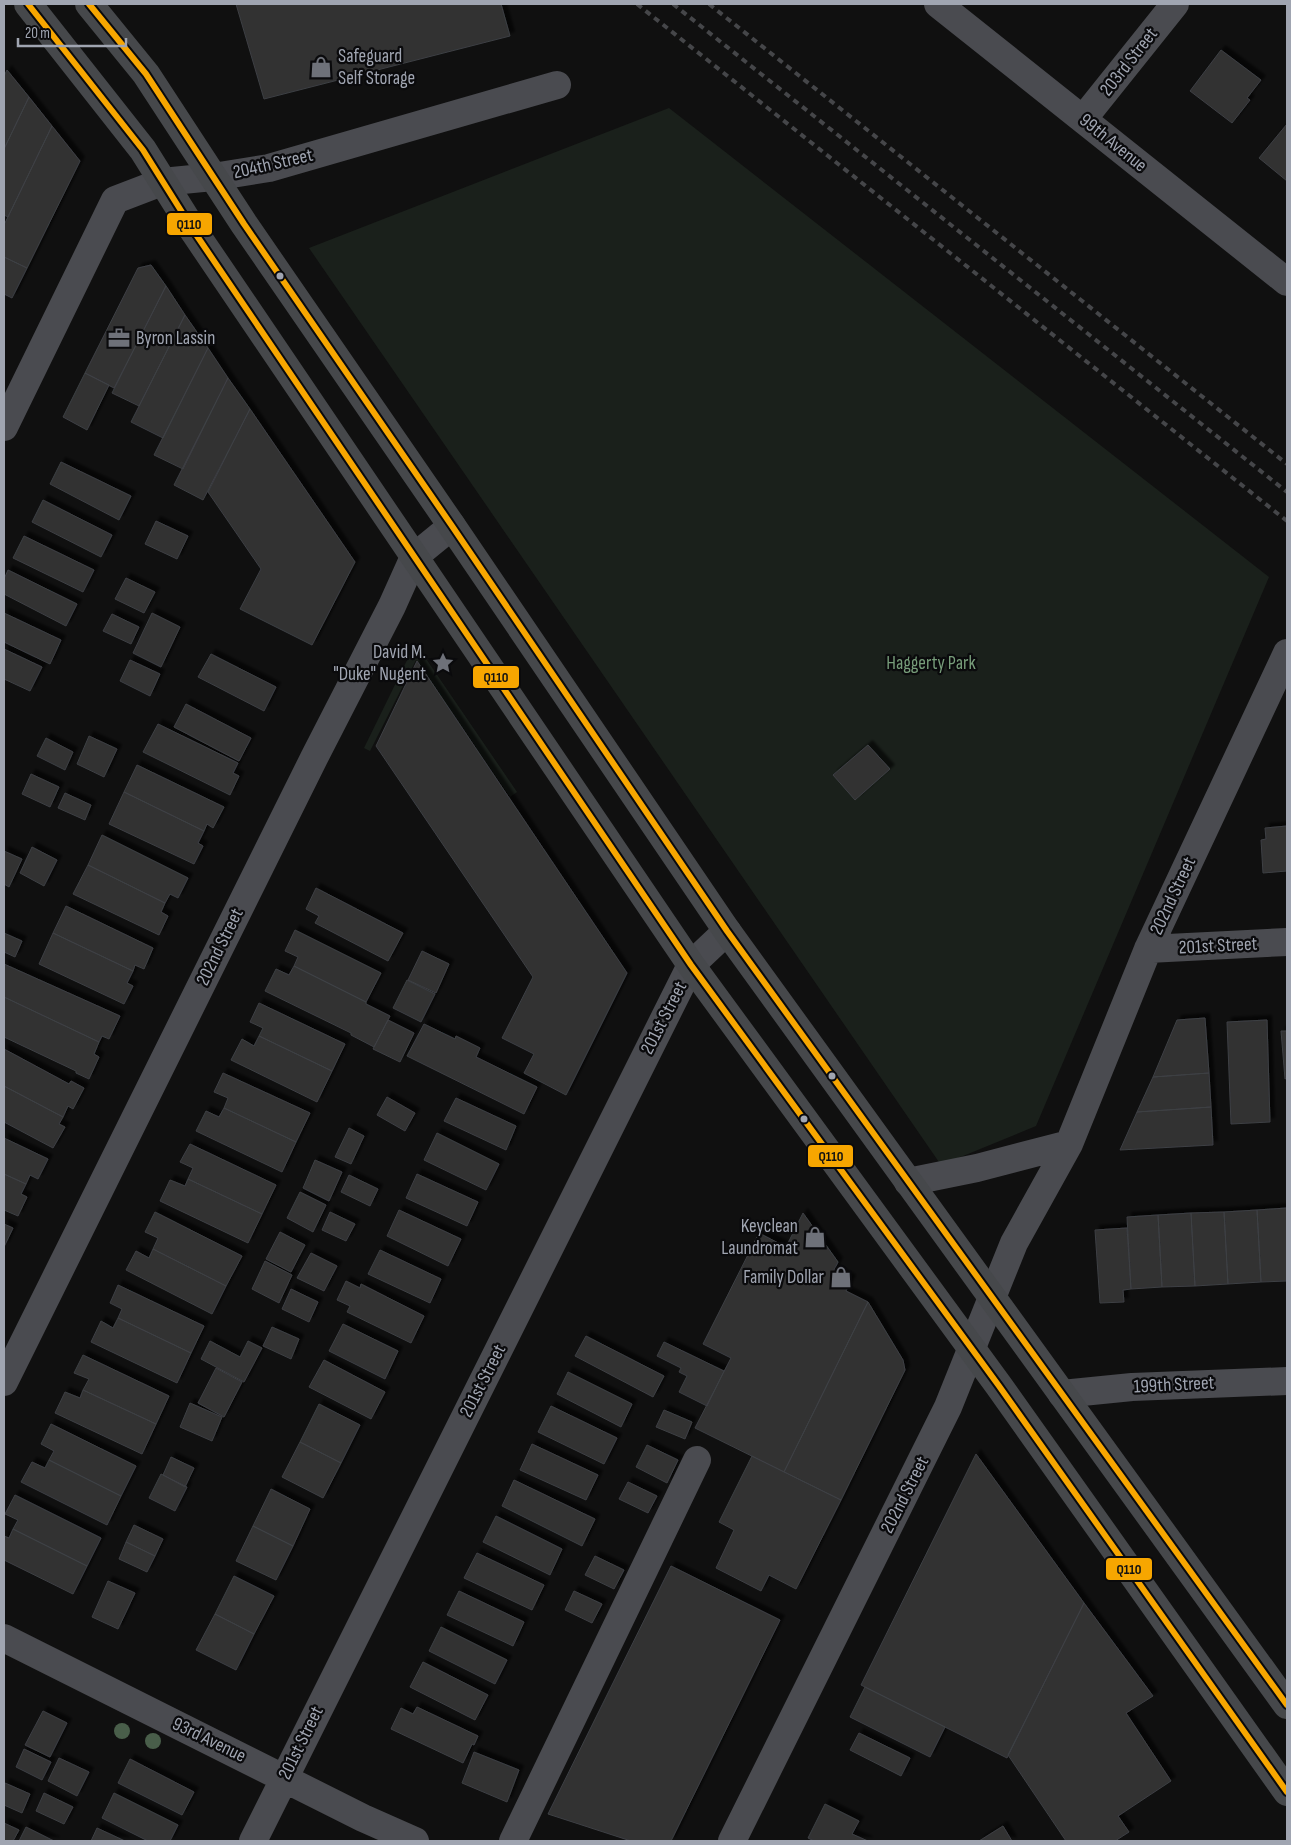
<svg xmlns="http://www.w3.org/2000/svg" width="1291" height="1845" viewBox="0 0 1291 1845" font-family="'Sofia Sans Condensed',sans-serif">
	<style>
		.green { fill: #1a201b }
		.building { fill: #303033; stroke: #3e4044; filter: url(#shadow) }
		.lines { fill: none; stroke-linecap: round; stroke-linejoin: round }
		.minor { stroke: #4a4b50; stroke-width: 28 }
		.major { stroke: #46484b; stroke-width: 28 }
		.rail { stroke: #454649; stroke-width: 4; stroke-dasharray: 6 5; stroke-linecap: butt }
		.bus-1-casing { stroke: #0a0a0c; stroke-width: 10 }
		.bus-1 { stroke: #f7a600; stroke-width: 6 }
		.tree { fill: #495e4a }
		.bus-dot { fill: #a0a5b1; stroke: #0a0a0c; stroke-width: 2 }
		.labels { text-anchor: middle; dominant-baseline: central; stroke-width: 4.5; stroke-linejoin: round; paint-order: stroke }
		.poi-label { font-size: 19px; fill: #a0a5b1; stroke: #0a0a0c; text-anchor: end }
		.street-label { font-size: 19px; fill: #a0a5b1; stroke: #0a0a0c }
		.park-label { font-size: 19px; fill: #779d7a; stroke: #0a0a0c }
		.line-badge { stroke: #0a0a0c; stroke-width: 2 }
		.pale-badge-label { font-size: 14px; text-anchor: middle; font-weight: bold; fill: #111 }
	</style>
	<defs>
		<filter id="shadow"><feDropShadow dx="4.5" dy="-4.5" stdDeviation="1" flood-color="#0009"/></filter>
	</defs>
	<rect width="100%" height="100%" fill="#101010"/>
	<path class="green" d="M669 108 1269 577 1036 1126 941 1165 309 248Z
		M415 648 420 650 517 792 510 797 416 660 370 751 364 748 412 650Z"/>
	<path class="building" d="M236 4H501L510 36 264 99Z
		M1221 50 1261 80 1247 98 1250 100 1232 123 1190 91Z
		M7 70 29 97 4 149V76Z
		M29 97 52 126 8 217 4 215V149Z
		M1287 124V181L1259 158Z
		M52 126 80 161 27 268 4 257V225Z
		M4 257 27 268 12 298 4 294Z
		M151 265 166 286 114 388 85 373 138 268Z
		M166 286 185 315 139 406 112 393Z
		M185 315 208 348 163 438 131 422Z
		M208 348 228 378 183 469 154 455Z
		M85 373 109 385 87 430 63 417Z
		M228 378 250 409 203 500 174 485Z
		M250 409 355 562 312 645 240 609 261 569 208 492Z
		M61 462 131 496 119 520 50 484Z
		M43 500 112 535 101 557 32 522Z
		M156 521 188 536 177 559 145 544Z
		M24 536 94 570 83 592 13 558Z
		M8 570 77 604 66 626 4 594V579Z
		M126 578 155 592 144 613 115 599Z
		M4 613 61 640 50 664 4 642Z
		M152 613 180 627 161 667 133 653Z
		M112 614 139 627 131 644 103 631Z
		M4 649 42 667 30 691 4 679Z
		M211 654 276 687 264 711 198 677Z
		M130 660 160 674 150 696 120 681Z
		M417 661 627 973 566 1095 524 1073 534 1054 502 1038 533 977 376 746Z
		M186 704 251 738 239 761 174 727Z
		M158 724 238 763 233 773 239 776 230 795 143 752Z
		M89 736 117 749 104 777 77 764Z
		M46 738 73 752 65 770 37 756Z
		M868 745 890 769 855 800 833 775Z
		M137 765 224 807 213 828 207 824 204 831 124 792Z
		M31 774 59 787 50 807 22 794Z
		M124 792 204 831 198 843 203 846 194 864 109 824Z
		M65 793 91 805 85 820 58 808Z
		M1287 826V871L1263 873 1261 840 1266 839 1265 828Z
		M102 835 188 878 178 898 170 894 165 903 88 865Z
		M32 847 57 860 44 886 20 873Z
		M4 851 22 859 9 887 4 884Z
		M88 865 165 903 161 912 168 916 159 935 73 894Z
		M316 888 403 933 388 961 315 923 319 916 306 909Z
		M66 906 153 948 144 969 135 965 133 971 53 933Z
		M295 930 381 973 366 1002 294 966 298 957 285 951Z
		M4 933 22 941 15 957 4 952Z
		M53 933 133 971 127 983 133 986 124 1004 39 964Z
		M422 951 449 964 436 993 408 980Z
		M4 964 120 1016 109 1039 102 1036 99 1042 4 997Z
		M294 966 366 1002V1004L390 1016 374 1047 351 1035V1033L265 991 276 969 289 975Z
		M407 980 435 994 421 1022 393 1008Z
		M4 997 99 1042 94 1054 99 1057 89 1079 76 1073V1071L4 1037Z
		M259 1003 345 1044 332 1071 259 1036 263 1028 250 1022Z
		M1205 1018 1209 1073 1153 1077 1177 1020Z
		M388 1020 414 1033 400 1062 373 1049Z
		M1267 1020 1270 1122 1231 1124 1227 1022Z
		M424 1024 455 1039 456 1036 480 1048 476 1057 537 1087 524 1114 407 1056Z
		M1281 1031H1287V1078L1285 1079Z
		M259 1036 332 1071 317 1102 231 1060 242 1039 254 1046Z
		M4 1049 69 1084 71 1081 84 1088 73 1109 68 1106 63 1117 4 1086Z
		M223 1073 310 1113 296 1142 224 1108 228 1098 214 1092Z
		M1209 1073 1211 1107 1137 1112 1153 1077Z
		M4 1086 63 1117 59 1124 65 1127 53 1148 4 1122Z
		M387 1097 415 1113 405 1131 377 1115Z
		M456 1098 516 1126 506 1150 444 1121Z
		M1211 1107 1213 1145 1120 1150 1137 1112Z
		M224 1108 296 1142 282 1172 196 1131 206 1111 219 1117Z
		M349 1128 364 1136 351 1164 335 1157Z
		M437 1133 499 1164 486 1190 424 1160Z
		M4 1138 48 1159 38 1179 30 1175 26 1184 4 1174Z
		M190 1144 276 1185 262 1214 188 1179 193 1168 180 1162Z
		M315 1160 342 1172 329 1201 303 1188Z
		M4 1174 26 1184 21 1194 27 1197 18 1216 4 1210Z
		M417 1174 478 1202 467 1226 406 1198Z
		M349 1175 378 1189 370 1206 341 1192Z
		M188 1179 262 1214 248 1243 160 1201 170 1180 185 1186Z
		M300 1192 326 1205 313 1232 287 1218Z
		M1287 1208V1281L1261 1282 1257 1210Z
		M399 1210 461 1239 448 1266 387 1236Z
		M1257 1210 1261 1282 1228 1284 1224 1212Z
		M155 1212 242 1256 226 1286 153 1249 158 1238 145 1232Z
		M330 1212 355 1224 346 1241 322 1230Z
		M1224 1212 1228 1284 1195 1286 1191 1213Z
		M803 1213 838 1262 834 1270 851 1279 846 1291 868 1302 784 1472 695 1428 731 1358 703 1344 759 1233 786 1247Z
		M1191 1213 1195 1286 1162 1287 1158 1215Z
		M1158 1215 1162 1287 1131 1289 1127 1217Z
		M4 1224 13 1228 4 1247Z
		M1127 1228 1131 1289 1123 1290 1124 1302 1100 1303 1095 1230Z
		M280 1232 305 1245 291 1272 266 1259Z
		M153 1249 226 1286 212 1314 126 1270 136 1251 149 1258Z
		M380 1250 441 1279 430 1303 368 1274Z
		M311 1253 337 1266 324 1291 297 1278Z
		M265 1261 292 1275 279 1303 252 1289Z
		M346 1281 360 1288 361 1284 424 1316 411 1343 347 1312 350 1306 337 1300Z
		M118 1285 204 1326 191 1353 118 1318 122 1309 110 1303Z
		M291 1289 318 1302 309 1322 282 1309Z
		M868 1302 903 1360 905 1370 841 1500 784 1472Z
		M118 1318 191 1353 177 1383 91 1342 101 1321 113 1328Z
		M343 1324 398 1351 385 1379 329 1351Z
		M272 1327 299 1339 291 1359 263 1346Z
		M586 1336 664 1376 653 1397 575 1356Z
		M210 1341 240 1357 248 1341 262 1348 244 1382 201 1359Z
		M664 1342 724 1371 707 1406 679 1392 687 1376 679 1372 681 1368 657 1356Z
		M83 1355 169 1396 156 1424 83 1390 89 1379 74 1373Z
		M324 1360 385 1392 371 1419 309 1387Z
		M216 1368 242 1382 224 1417 198 1403Z
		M568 1372 632 1404 621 1427 557 1394Z
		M83 1390 156 1424 142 1454 55 1413 65 1392 80 1398Z
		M190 1403 222 1417 212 1441 180 1427Z
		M319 1404 360 1425 341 1463 300 1442Z
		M551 1406 617 1438 604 1464 538 1432Z
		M664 1410 692 1422 685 1439 656 1427Z
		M51 1424 136 1466 121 1496 49 1460 54 1451 41 1444Z
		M300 1442 341 1463 323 1498 282 1477Z
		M532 1444 598 1475 586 1500 520 1470Z
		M647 1445 678 1460 667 1483 636 1467Z
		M976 1454 1084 1603 1007 1758 861 1685Z
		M752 1456 841 1500 796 1589 769 1575 761 1591 716 1568 734 1530 719 1522Z
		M171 1457 194 1468 185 1487 163 1475Z
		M49 1460 121 1496 107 1525 21 1482 32 1462 45 1468Z
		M161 1474 187 1487 175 1511 149 1498Z
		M514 1480 595 1519 582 1546 502 1506Z
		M628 1482 657 1496 648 1513 619 1499Z
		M271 1489 310 1509 293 1546 253 1526Z
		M15 1495 101 1538 87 1566 13 1529 18 1520 5 1514Z
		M496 1516 562 1549 550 1575 483 1542Z
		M134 1525 163 1539 155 1556 126 1542Z
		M253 1526 293 1546 276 1580 236 1561Z
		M13 1529 87 1566 73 1594 4 1560V1536L9 1538Z
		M126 1542 155 1556 147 1572 119 1559Z
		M477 1553 544 1585 532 1610 464 1578Z
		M595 1556 624 1570 614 1589 585 1575Z
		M671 1566 780 1620 671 1841H631L548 1814Z
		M234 1576 274 1596 254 1634 215 1614Z
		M108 1581 135 1593 118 1629 92 1617Z
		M459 1591 524 1622 513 1646 447 1615Z
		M574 1591 602 1604 592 1623 565 1610Z
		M1084 1603 1153 1696 1126 1713 1171 1781 1118 1816 1129 1832 1115 1841H1066L1008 1755Z
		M215 1614 254 1634 236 1670 196 1650Z
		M441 1627 507 1660 495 1684 429 1651Z
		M423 1662 488 1695 475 1720 410 1687Z
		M865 1687 945 1727 930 1757 850 1717Z
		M417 1707 478 1736 474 1745 472 1744 463 1763 391 1729 401 1708 413 1714Z
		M43 1711 67 1723 50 1757 25 1745Z
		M859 1733 910 1758 901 1776 850 1750Z
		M24 1749 51 1762 42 1780 16 1767Z
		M474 1752 519 1770 507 1802 462 1783Z
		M59 1758 89 1772 77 1796 48 1781Z
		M130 1759 194 1792 182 1815 118 1783Z
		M5 1783 30 1794 22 1813 4 1805Z
		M44 1793 73 1807 64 1824 36 1811Z
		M114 1793 178 1825 170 1841H148L102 1818Z
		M825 1804 859 1821 852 1834 868 1841H814L808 1838Z
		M4 1823 19 1830 13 1841H4Z
		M1003 1826 1012 1841H979Z
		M26 1827 52 1840 55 1841H19Z
		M97 1828 125 1841H91Z"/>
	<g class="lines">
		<path class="minor" d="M938 4 1287 282
			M1083 119 1175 4
			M4 427 115 200 162 182 213 177 269 168 557 85
			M1148 949 1287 942
			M908 1182 977 1168 1069 1144
			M4 1382 314 758 392 606 414 557 452 526
			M1062 1394 1132 1387 1287 1381
			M4 1638 363 1818 415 1841
			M253 1841 691 965 727 931
			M513 1841 697 1460
			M732 1841 948 1407 1014 1243 1069 1144 1148 949 1287 653"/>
		<path class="major" d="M28 4 143 150 195 233 691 965 999 1386 1287 1792
			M89 4 146 74 244 224 452 526 727 931 1287 1705"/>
		<path class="rail" d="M637 4 1287 521
			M673 4 1287 492
			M709 4 1287 464"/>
		<g class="bus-1-casing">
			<path id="bus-1" d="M28 4 143 150 195 233 691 965 999 1386 1287 1792
				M89 4 146 74 244 224 452 526 727 931 1287 1705"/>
		</g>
		<use href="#bus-1" class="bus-1"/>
	</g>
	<g class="tree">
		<circle cx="122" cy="1731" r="8"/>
		<circle cx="153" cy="1741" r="8"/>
	</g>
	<defs>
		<g id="shop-bare" transform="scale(1.725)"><path d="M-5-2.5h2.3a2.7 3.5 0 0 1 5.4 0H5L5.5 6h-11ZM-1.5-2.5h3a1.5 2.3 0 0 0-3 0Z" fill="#6e7179" stroke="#0a0a0c" stroke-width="2.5" paint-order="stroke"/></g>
		<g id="office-bare" transform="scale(1.725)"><path d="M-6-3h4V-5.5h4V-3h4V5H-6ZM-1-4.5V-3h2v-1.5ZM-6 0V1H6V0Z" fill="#6e7179" stroke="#0a0a0c" stroke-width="2.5" paint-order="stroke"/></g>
		<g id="sight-bare" transform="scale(1.725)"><path d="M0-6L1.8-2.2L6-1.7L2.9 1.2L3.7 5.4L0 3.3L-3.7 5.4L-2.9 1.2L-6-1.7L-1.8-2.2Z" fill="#6e7179" stroke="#0a0a0c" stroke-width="2.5" paint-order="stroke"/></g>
	</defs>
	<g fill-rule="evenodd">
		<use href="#shop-bare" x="321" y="67"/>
		<use href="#office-bare" x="119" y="338"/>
		<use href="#sight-bare" x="443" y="663"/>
		<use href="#shop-bare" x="815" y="1237"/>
		<use href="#shop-bare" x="841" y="1277"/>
	</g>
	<g class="bus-dot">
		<circle cx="280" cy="276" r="4.5"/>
		<circle cx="832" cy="1076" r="4.5"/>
		<circle cx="804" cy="1119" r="4.5"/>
	</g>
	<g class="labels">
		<g class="poi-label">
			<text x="338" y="56" text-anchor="start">Safeguard<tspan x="338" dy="22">Self Storage</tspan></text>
			<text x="136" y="338" text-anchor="start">Byron Lassin</text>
			<text x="426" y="652">David M.<tspan x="426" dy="22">"Duke" Nugent</tspan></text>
			<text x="798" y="1226">Keyclean<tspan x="798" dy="22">Laundromat</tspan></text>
			<text x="824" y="1277">Family Dollar</text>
		</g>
		<g class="street-label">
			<text transform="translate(1129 62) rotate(-52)">203rd Street</text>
			<text transform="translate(1113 143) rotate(39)">99th Avenue</text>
			<text transform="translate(273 164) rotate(-13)">204th Street</text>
			<text transform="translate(1173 896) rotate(-65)">202nd Street</text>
			<text transform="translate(1218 946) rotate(-3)">201st Street</text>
			<text transform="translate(220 947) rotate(-64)">202nd Street</text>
			<text transform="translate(664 1018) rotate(-63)">201st Street</text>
			<text transform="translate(483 1381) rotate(-63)">201st Street</text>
			<text transform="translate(1174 1385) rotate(-3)">199th Street</text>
			<text transform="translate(905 1495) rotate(-63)">202nd Street</text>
			<text transform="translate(209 1740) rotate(26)">93rd Avenue</text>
			<text transform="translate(301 1743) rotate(-64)">201st Street</text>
		</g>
		<g class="park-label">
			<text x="931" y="663">Haggerty Park</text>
		</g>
	</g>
	<g class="line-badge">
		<rect x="166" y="212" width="47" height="24" rx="5" fill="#f7a600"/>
		<rect x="472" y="665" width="48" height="24" rx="5" fill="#f7a600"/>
		<rect x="807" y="1144" width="47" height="24" rx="5" fill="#f7a600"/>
		<rect x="1105" y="1557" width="48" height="24" rx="5" fill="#f7a600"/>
	</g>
	<g class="pale-badge-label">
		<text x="189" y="229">Q110</text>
		<text x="496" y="682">Q110</text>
		<text x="831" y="1161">Q110</text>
		<text x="1129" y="1574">Q110</text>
	</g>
	<rect width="1291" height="1845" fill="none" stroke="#a0a5b1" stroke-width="10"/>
	<path d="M18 38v8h108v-8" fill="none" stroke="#a0a5b1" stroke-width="2.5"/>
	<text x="25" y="38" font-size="15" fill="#a0a5b1" stroke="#0a0a0c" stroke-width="4" paint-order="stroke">20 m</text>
</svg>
